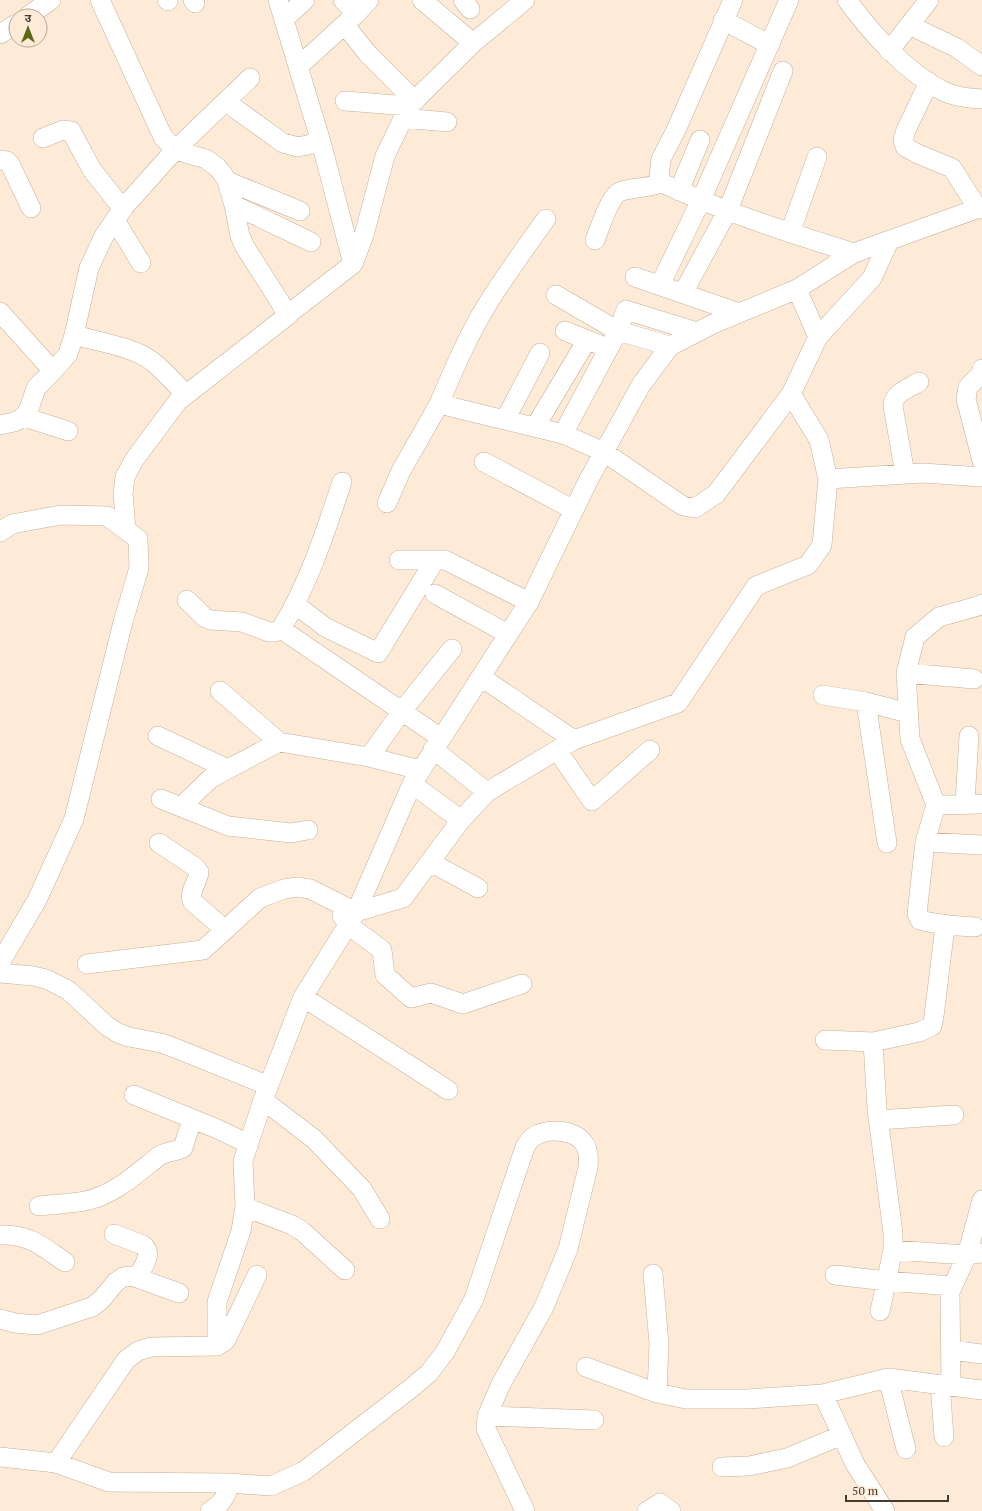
<svg xmlns="http://www.w3.org/2000/svg" width="982" height="1511" viewBox="0 0 982 1511" font-family="'PT Serif','Noto Sans Devanagari',serif">
	<style>
		.lines { fill: none; stroke-linecap: round; stroke-linejoin: round }
		.minor-casing { stroke: #c5b098; stroke-width: 20 }
		.minor { stroke: #fff; stroke-width: 19 }
	</style>
	<rect width="100%" height="100%" fill="#fdebd8"/>
	<g class="lines">
		<g class="minor-casing">
			<path id="minor" d="M100 0 163 137 175 150 206 159 217 167 222 173 227 181 234 205 240 236 245 247 280 302 287 316
				M167 0 168 1
				M193 0 195 3
				M278 0 321 142 353 264
				M343 0 356 14
				M422 0 473 43
				M463 0 470 9
				M733 0 676 130 661 159 659 176 662 183C724 212 789 233 854 253
				M847 0C871 33 906 72 943 91 955 97 969 98 982 99
				M28 16 51 0
				M284 19 305 0
				M723 20 770 45
				M345 25 367 53 415 101
				M909 25 957 48 982 66
				M0 34 16 24
				M889 51 929 0
				M299 66 356 14 369 0
				M929 82 906 130 903 140 905 147 918 154 952 168 978 209
				M345 101 409 106
				M226 102 283 143 298 147 321 142
				M403 118 447 122
				M43 138 63 130 71 131 92 170 123 209
				M0 160 7 161 10 164 31 208
				M227 181 300 211
				M679 191 700 140
				M234 205 311 242
				M115 220 141 263
				M790 233 817 157
				M595 240C600 228 610 194 622 191 635 187 649 188 662 183
				M635 277 739 313
				M660 285 701 200 789 0
				M797 289 818 337
				M683 293 728 210 783 71
				M556 295 618 331 563 434
				M0 312 53 371
				M565 331 600 345
				M74 335C99 342 134 347 153 362 165 372 176 384 186 395
				M670 346 618 331 626 310 697 332
				M982 369 981 374 968 387 966 399 982 461
				M439 404C453 371 467 338 485 308 504 277 525 248 546 219
				M24 417 29 409 36 388 53 371 68 354 74 335 89 268 104 236 124 207 175 150 250 78
				M505 420 540 353
				M0 425 14 422 24 417 68 431
				M535 427 587 340
				M484 462 574 510
				M905 474 893 406C893 393 909 388 919 382
				M828 479 923 473 982 477
				M342 482C325 533 309 583 281 629L441 738
				M387 503 401 471 439 404 563 434 604 452 683 506 695 508 716 494 791 394
				M126 530 123 493 125 477 134 460 178 401 287 316 291 312 353 264 364 235 385 156 409 106 473 43 525 0
				M0 532 12 524 61 515 107 516 138 539 139 568 123 622 74 819 37 900 0 963
				M399 560H445L529 602
				M435 594 508 634
				M187 600 204 617 210 620 242 622 269 632H275L281 629
				M296 605 325 627 378 653 435 560
				M906 673 974 679
				M481 677 574 740
				M220 691 279 742
				M823 695 866 702
				M158 736 228 769
				M433 749 487 792
				M557 750 592 801 650 750
				M369 757 402 711 452 649
				M412 784 461 820
				M161 799 228 826 291 833 308 830
				M965 803 969 736
				M936 805 982 804
				M181 807 211 778 279 742 369 757 420 770
				M925 842 936 805 910 739 906 673 915 637 939 617 982 605V604
				M159 843 195 867 199 872C198 883 189 889 192 901L225 930
				M887 843 866 702 908 713
				M430 862 478 888
				M342 916 348 925 382 950 385 975 411 998 431 993 463 1004 522 984
				M975 927C956 926 939 925 920 920L917 914 925 842 982 845
				M87 964 203 950 260 898 284 889 297 887 310 889 356 912 403 898 461 820 487 792 574 740 678 703 756 586 808 565 822 545 828 479 819 440 791 394 818 337 872 278 889 241
				M0 973 33 976 46 979 68 990 107 1026 118 1033 129 1037 161 1043 175 1048 269 1086
				M303 997 448 1090
				M825 1040 873 1042
				M134 1095 215 1128 249 1144
				M263 1100 314 1139 362 1189 380 1219
				M878 1120 954 1115
				M39 1206C54 1204 70 1204 85 1201 114 1195 136 1174 159 1156 167 1151 175 1152 183 1148L192 1119
				M245 1207 292 1225 302 1231 345 1270
				M114 1234 143 1245C154 1254 142 1268 137 1278
				M0 1235C29 1234 42 1246 65 1262
				M893 1250 967 1255 982 1253
				M653 1274 659 1344 657 1393
				M835 1275 886 1281 953 1286
				M880 1311 893 1250V1233L877 1109 873 1042 919 1032 932 1026 934 1016 945 926
				M0 1319 15 1323 37 1325 92 1307 101 1300 116 1282 123 1277 132 1276 179 1293
				M217 1346 225 1341 227 1338 257 1275
				M951 1350 982 1354
				M586 1367 657 1393 686 1399H747L823 1394 888 1378 982 1390
				M888 1378 906 1449
				M940 1384 944 1437
				M951 1386 950 1292 967 1255 982 1200
				M823 1394 855 1464 885 1511
				M487 1416 594 1420
				M0 1457 56 1463 109 1482 229 1483 271 1486 304 1471 410 1389 429 1373 445 1352 474 1299 525 1147C527 1144 530 1139 533 1137 547 1128 573 1129 583 1142 589 1149 589 1158 588 1167L568 1249 544 1307 501 1384 487 1416 486 1429 525 1511
				M56 1463 126 1360 138 1351 151 1347 217 1346V1302L241 1231 245 1207 243 1161 263 1100 303 997 356 912 412 784 529 602 589 479 641 385 670 346 713 324 797 289 854 253 982 207
				M722 1467 749 1466 787 1458 842 1435
				M210 1511C221 1504 228 1496 229 1483
				M647 1511 660 1503 671 1511"/>
		</g>
		<use href="#minor" class="minor"/>
	</g>
	<g transform="translate(28 28)"><circle r="19" fill="#fdebd8" stroke="#b3a595"/>
	<path d="M0-3L7 15L0 10L-7 15Z" fill="#576a17"/>
	<text y="-6" font-size="11" font-weight="bold" text-anchor="middle" fill="#443b31">उ</text>
	</g>
	<path d="M846 1495v6h102v-6" fill="none" stroke="#443b31" stroke-width="2"/>
	<text x="852" y="1495" font-size="12" fill="#443b31" stroke="#fdebd8" stroke-width="3" paint-order="stroke">50 m</text>
</svg>
